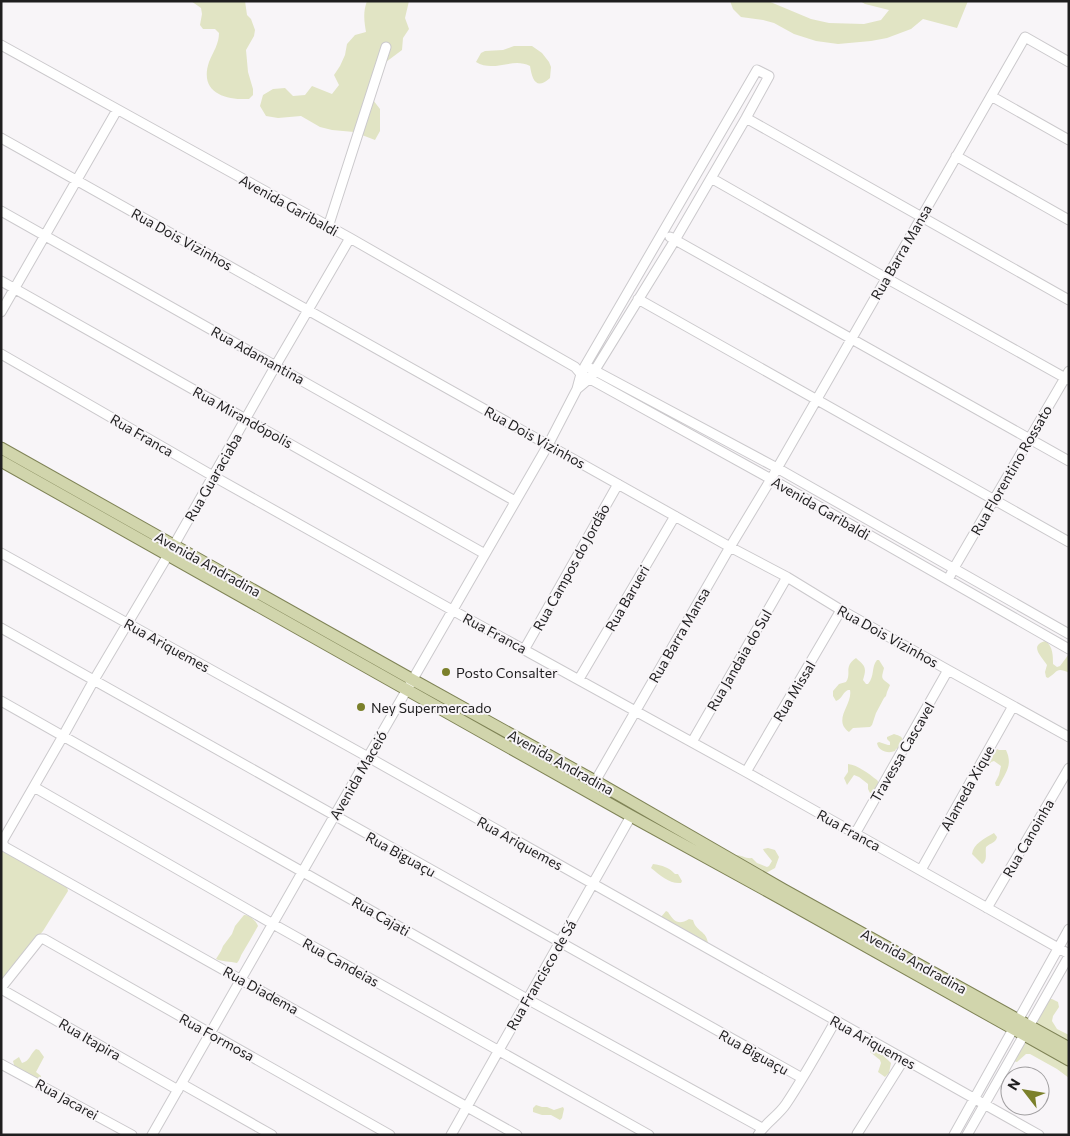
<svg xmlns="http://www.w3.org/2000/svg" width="1070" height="1136" viewBox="0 0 1070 1136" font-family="Commissioner,sans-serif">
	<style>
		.green { fill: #e1e4c4 }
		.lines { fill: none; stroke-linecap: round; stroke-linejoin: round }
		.minor-casing { stroke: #cbc9cc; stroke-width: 11 }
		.major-casing { stroke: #7f8356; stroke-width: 13 }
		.minor { stroke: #fff; stroke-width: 9 }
		.major { stroke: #d1d5ac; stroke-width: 11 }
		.poi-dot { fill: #7b802b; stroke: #f8f5f8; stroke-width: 2 }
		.labels { text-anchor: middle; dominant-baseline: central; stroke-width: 4; stroke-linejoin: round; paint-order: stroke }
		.street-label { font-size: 14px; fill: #1f1e1f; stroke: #f8f5f8 }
		.poi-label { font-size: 14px; fill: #1f1e1f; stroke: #f8f5f8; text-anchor: start }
	</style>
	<rect width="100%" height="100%" fill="#f8f5f8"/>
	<path class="green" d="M191 1H245L247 15 251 19 255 30 254 36 246 50 248 72 253 89V95L249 99C224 100 199 92 209 62 213 52 219 44 219 33L215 29H203L200 25 202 14 201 8Z
		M367 1H409L405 18 409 29 403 38 402 50 386 62 383 70 373 100 380 109V131L375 140 354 132 332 130 320 127 301 116 278 118 266 116 260 106 263 95 273 89 285 88 293 96 305 95 312 86 332 94 339 85 334 75 340 66 345 55 347 44 355 35 366 32C364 20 363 12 367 1Z
		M730 1H768L811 19 829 23 864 24 881 20 889 10 865 4 860 1H968L957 28 923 19 911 29 887 38 871 41 838 44 816 41 794 34 774 23 763 20 741 17 733 9Z
		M514 46H532L542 53 549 62 551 67 550 78C536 91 532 79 530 66 512 57 494 73 476 62L481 53 485 51 503 50Z
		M1046 641C1053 647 1053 656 1053 664L1057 667 1060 666 1069 654V673C1056 666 1057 673 1048 678L1046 677 1045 672 1047 665C1042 657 1028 645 1046 641Z
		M856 658C865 666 867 667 863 680L866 684H868C875 676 871 667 877 660H879L884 668C881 680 881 677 890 685L887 692 886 696 884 698 876 713 872 725 870 727 853 728 849 732C832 720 853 704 850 690H848C843 692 842 699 836 701L833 696V691L839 684 846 682C852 673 843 667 856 658Z
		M894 734C903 737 904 737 901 747L896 749 895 751C888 754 878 751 877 743L879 742 888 745H890V742L887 739V737Z
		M997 749 999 750H1006C1013 765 1006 772 999 786H996L995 783 999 775 1001 766 994 761 991 762 989 766 987 765Z
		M848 764C858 765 869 774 877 780 880 784 878 788 875 792L870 793 868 789V784L859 777 854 775 847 785 844 778 848 772Z
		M994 833 997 837C996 843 990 843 986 847 985 853 988 860 982 864L972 854C973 844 985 838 994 833Z
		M1 848 3 851 67 887 68 891 43 931 1 980Z
		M768 848 775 850 779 857 775 868 766 873 737 860 735 855C742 855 746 859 752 858L757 863 767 867 769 866 772 861 764 851 763 849Z
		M653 864C662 865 670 868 675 874H678L682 881 681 883C669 884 660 875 651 868Z
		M666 911 668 912C674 921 678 926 689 919L693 920C696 932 706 930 708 943H705L692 934 675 926 662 919 661 917Z
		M244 915C249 914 257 922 258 926 253 935 248 944 243 952 240 956 240 960 237 963 230 961 222 962 216 959L221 951 223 946 232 934 235 926Z
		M1046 999H1052L1058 1002 1059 1007 1053 1016 1052 1021 1057 1029 1069 1035V1045L1036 1024Z
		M1027 1041 1069 1063V1078L1057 1069 1030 1054H1026L1017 1062 1013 1061 1020 1045Z
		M876 1047 882 1052 884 1056 891 1063 889 1073 885 1077 878 1072 881 1063 880 1060 870 1052 871 1050Z
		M36 1049 39 1050 44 1057 36 1072 41 1076 40 1079C30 1076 22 1072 14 1065L13 1061 19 1057 22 1063C30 1061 30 1054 36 1049Z
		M536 1105 542 1107H547L554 1110 563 1107 564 1109 562 1118 560 1120 551 1115H542L533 1112V1108Z"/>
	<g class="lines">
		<g class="minor-casing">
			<path id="minor" d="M1 45 350 238 575 367 581 374 771 479 1069 649
				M991 96 1069 140
				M746 118 1069 300
				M1 138 730 547 787 577 841 610 948 670 1069 737
				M956 156 1069 220
				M711 178 886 278 1069 380
				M1 211 515 501
				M328 227 386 47
				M670 237 1069 461
				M350 238 276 365 174 545 94 680 63 736 3 840V844L5 847 517 1135
				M1 281 485 554
				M638 299 1069 542
				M1 312 117 110
				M1 354 213 476 452 610 746 772 1069 954
				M590 368 777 468 1069 634
				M1 553 368 757 1039 1135
				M948 580 954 568 1069 371
				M1 628 802 1078
				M524 650 618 484
				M579 679 675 516
				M1 701 527 999 762 1128
				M692 742 787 577
				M746 772 841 610
				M593 785 730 547 771 479 1025 37 1069 62
				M34 787 273 924 649 1135
				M855 834 948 670
				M921 870 1013 706
				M987 908 1069 768
				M1 988 40 939H44L390 1135
				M1 989 178 1090
				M1 1064 132 1135
				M182 1084 272 1135
				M857 1134 904 1059
				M152 1135 368 757 548 445 577 389 581 374 585 366 757 70 769 76 746 118 675 240 590 378 577 389
				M451 1135 631 816
				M758 1135C765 1123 778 1116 786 1104 804 1077 820 1048 836 1020
				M954 1135 1069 929
				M967 1135 1069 956"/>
		</g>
		<g class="major-casing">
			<path id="major" d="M1 448 413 680 595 781 784 890 1069 1048
				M1 461 631 816 780 898 1069 1060"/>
		</g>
		<use href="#minor" class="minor"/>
		<use href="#major" class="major"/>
	</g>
	<g class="poi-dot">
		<circle cx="446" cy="672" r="5"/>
		<circle cx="361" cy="707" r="5"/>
	</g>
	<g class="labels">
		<g class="street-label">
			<text transform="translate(289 205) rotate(29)">Avenida Garibaldi</text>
			<text transform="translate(182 239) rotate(29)">Rua Dois Vizinhos</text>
			<text transform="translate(901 252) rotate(-60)">Rua Barra Mansa</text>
			<text transform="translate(258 355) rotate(29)">Rua Adamantina</text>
			<text transform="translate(243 417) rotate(29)">Rua Mirandópolis</text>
			<text transform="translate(142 435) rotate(30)">Rua Franca</text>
			<text transform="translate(535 437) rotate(29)">Rua Dois Vizinhos</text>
			<text transform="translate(1011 470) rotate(-60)">Rua Florentino Rossato</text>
			<text transform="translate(213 477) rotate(-60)">Rua Guaraciaba</text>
			<text transform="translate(821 508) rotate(30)">Avenida Garibaldi</text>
			<text transform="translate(208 564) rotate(29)">Avenida Andradina</text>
			<text transform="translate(571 567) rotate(-61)">Rua Campos do Jordão</text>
			<text transform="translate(627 598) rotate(-60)">Rua Barueri</text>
			<text transform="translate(495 633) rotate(28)">Rua Franca</text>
			<text transform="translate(679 635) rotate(-60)">Rua Barra Mansa</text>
			<text transform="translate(888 636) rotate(29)">Rua Dois Vizinhos</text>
			<text transform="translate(167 645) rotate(29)">Rua Ariquemes</text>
			<text transform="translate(739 660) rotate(-60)">Rua Jandaia do Sul</text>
			<text transform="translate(794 691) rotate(-59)">Rua Missal</text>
			<text transform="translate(902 752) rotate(-60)">Travessa Cascavel</text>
			<text transform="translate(561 762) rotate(29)">Avenida Andradina</text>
			<text transform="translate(358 775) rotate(-60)">Avenida Maceió</text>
			<text transform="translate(967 788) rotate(-61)">Alameda Xique</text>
			<text transform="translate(849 830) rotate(29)">Rua Franca</text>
			<text transform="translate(1028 838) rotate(-60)">Rua Canoinha</text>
			<text transform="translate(520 843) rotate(29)">Rua Ariquemes</text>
			<text transform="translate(401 854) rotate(29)">Rua Biguaçu</text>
			<text transform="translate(381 916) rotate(30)">Rua Cajati</text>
			<text transform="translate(914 961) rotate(29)">Avenida Andradina</text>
			<text transform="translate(341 962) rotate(29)">Rua Candeias</text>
			<text transform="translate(541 975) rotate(-60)">Rua Francisco de Sá</text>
			<text transform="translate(261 990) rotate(29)">Rua Diadema</text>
			<text transform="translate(217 1037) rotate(29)">Rua Formosa</text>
			<text transform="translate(90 1039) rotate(30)">Rua Itapira</text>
			<text transform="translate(873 1042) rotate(29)">Rua Ariquemes</text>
			<text transform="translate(754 1052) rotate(29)">Rua Biguaçu</text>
			<text transform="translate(67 1099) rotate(29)">Rua Jacarei</text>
		</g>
		<g class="poi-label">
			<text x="456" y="672">Posto Consalter</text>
			<text x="371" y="707">Ney Supermercado</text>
		</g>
	</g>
	<rect width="1070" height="1136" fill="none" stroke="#1f1e1f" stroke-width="5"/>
	<g transform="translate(1025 1091) rotate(301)"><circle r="24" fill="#f8f5f8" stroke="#a19fa1"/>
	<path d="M0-4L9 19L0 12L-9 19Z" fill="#7b802b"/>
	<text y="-8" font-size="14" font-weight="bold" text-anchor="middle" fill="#1f1e1f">N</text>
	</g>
</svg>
